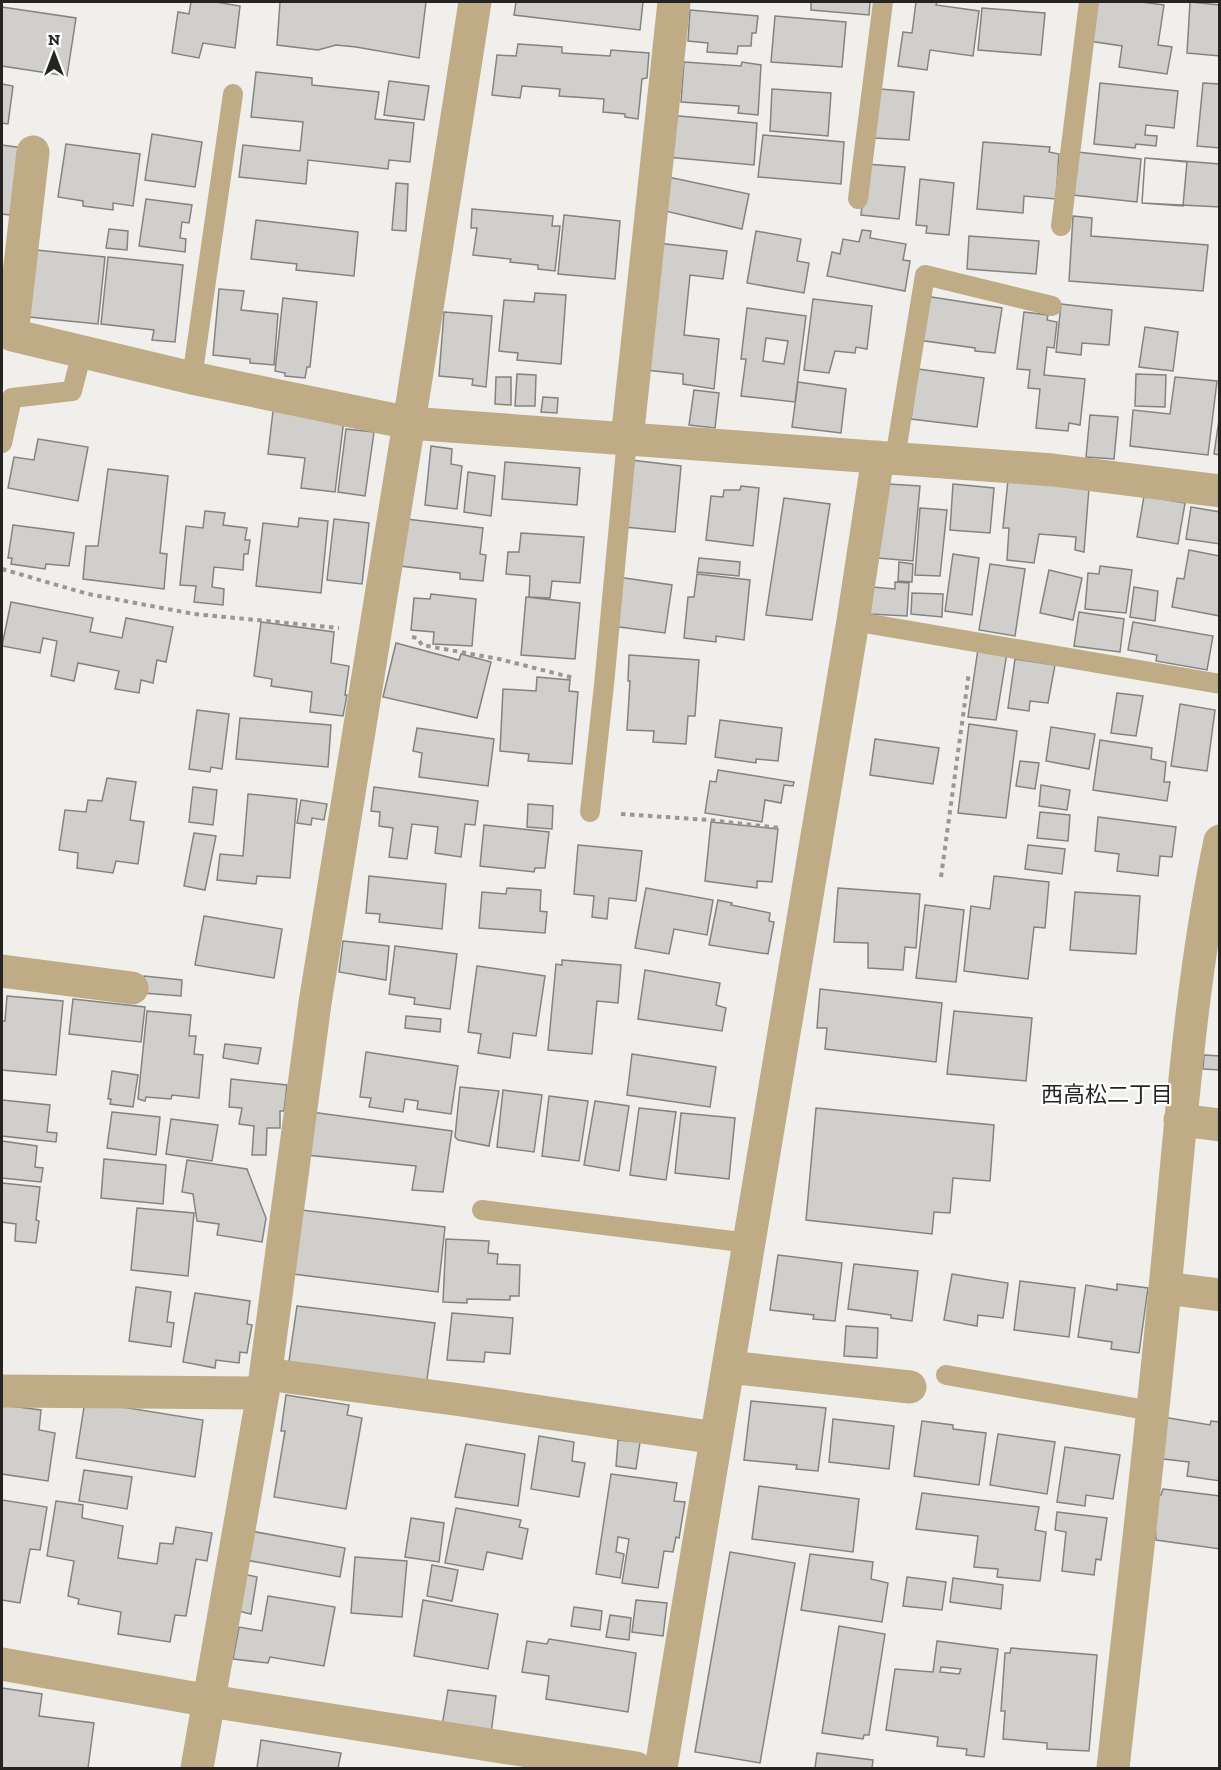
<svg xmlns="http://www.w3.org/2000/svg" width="1221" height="1770" viewBox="0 0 1221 1770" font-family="'Zilla Slab','Noto Sans JP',serif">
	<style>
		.building { fill: #d1cfcb; stroke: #858380; stroke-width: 1.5; fill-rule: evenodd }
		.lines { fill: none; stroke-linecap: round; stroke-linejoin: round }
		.path { stroke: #999894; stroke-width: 4; stroke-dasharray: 4.5 4.5; stroke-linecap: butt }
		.service { stroke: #bfac86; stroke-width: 20 }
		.minor { stroke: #bfac86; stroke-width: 33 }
		.labels { text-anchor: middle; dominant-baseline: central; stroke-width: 4.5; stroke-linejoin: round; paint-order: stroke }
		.neighbourhood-label { font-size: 22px; fill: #252422; stroke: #fff }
	</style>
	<rect width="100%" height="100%" fill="#f1efeb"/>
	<path class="building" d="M191 2H216L240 6 235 48 203 43 199 58 172 53 178 12 189 14Z
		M280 2H426L419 58 356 47 336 45 318 50 277 45Z
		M516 2H643L640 30 514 15Z
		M811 2H870L869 15 811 10Z
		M916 2H937L936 5 979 11 973 56 930 50 927 70 898 66 903 32 912 33Z
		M1095 2H1141L1164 5 1158 45 1172 47 1167 74 1119 67 1122 46 1089 41Z
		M1190 2 1220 5V56L1187 53Z
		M2 7 76 18 67 76 2 66Z
		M982 8 1045 13 1041 55 978 50Z
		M690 10 758 16 756 33H752L751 46H738L737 54 707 52 708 43 688 41Z
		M775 16 846 22 842 67 771 62Z
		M518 44 562 47V53L610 56 611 50 649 53 647 78 642 79 638 119 625 117V114L603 112 604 99 559 96 560 89 522 86 520 98 492 95 497 55 516 56Z
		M684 62 741 66 742 62 761 65 758 115 738 113 739 106 681 102Z
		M256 72 312 78V85L379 92 375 119 414 123 410 162 389 160 388 169 308 160 306 184 239 177 243 145 300 151 303 122 251 117Z
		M389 81 429 86 424 120 384 115Z
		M1100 83 1178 91 1174 128 1146 125 1145 135 1157 136 1156 146 1136 144 1135 148 1094 144Z
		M1203 83 1220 84V148L1197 146Z
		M2 84 13 86 8 124 2 123Z
		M772 89 831 93 828 136 770 131Z
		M880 89 914 92 909 140 874 138Z
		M668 115 757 123 754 165 666 157Z
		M152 134 202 142 195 187 145 180Z
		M763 135 844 142 841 184 758 177Z
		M983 142 1050 147 1049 152 1059 154 1056 199 1024 196 1023 213 977 209Z
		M66 144 140 154 133 206 113 203V210L83 206V201L58 197Z
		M2 145 23 148 10 215 2 214Z
		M1077 152 1141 159 1137 202 1073 195Z
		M1145 158 1220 164V207L1142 203Z
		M1145 158 1187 162 1183 206 1142 203Z
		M866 164 905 167 899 219 861 215Z
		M668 177 749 194 742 229 661 210Z
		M920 179 954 183 949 235 926 233 927 226 916 225Z
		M396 183 408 184 406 231 392 230Z
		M146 199 192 205 189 223 182 222 180 238 186 239 185 252 139 246Z
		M472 209 553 216 552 226H560L555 271 538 269V265L510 262 511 259 473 255 477 228H471Z
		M564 215 620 221 615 279 558 274Z
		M1073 216 1092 218 1091 236 1208 245 1203 291 1069 281Z
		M256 220 358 232 354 276 296 270 297 264 251 259Z
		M109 229 128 231 127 250 106 248Z
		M862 230 871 231 870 238 906 244 903 260 910 261 905 291 827 276 832 252 840 254 843 239 859 242Z
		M756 231 801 239 797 261 809 263 804 293 747 283Z
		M969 236 1039 241 1036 274 967 269Z
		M649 242 727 251 723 279 690 275 684 335 719 339 714 389 683 384V374L636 369Z
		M36 250 105 257 98 324 29 317Z
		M108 257 183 265 175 342 152 340 154 330 101 324Z
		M219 289 244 291 241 310 278 314 274 365 250 363V359L213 355Z
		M535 293 566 295 561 364 517 360 518 353 499 351 504 300 534 302Z
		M925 296 1002 308 995 353 975 351V348L918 340Z
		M283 298 317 302 310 367H307L305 378 285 376V373L275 371Z
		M813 299 872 306 867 349 856 347 855 353 835 351 829 373 804 370Z
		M1061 304 1112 310 1109 345 1082 343 1081 355 1056 352Z
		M747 308 806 316 795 402 741 396 746 359H741ZM766 338 788 341 784 364 763 361Z
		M444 312 492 316 486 387 472 385 473 379 439 376Z
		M1024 312 1048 315 1047 320 1057 322 1054 348 1047 347 1044 375 1085 379 1080 425 1069 423 1068 431 1036 428 1040 389 1028 388 1030 370 1017 369Z
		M1145 327 1178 332 1173 371 1139 367Z
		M918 369 984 378 977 427 911 419Z
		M517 374 536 375 535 406H515Z
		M1136 374 1166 375 1165 407 1135 406Z
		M496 377H511V405L495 404Z
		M1175 377 1217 381 1208 455 1130 446 1133 410 1170 414Z
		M798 382 846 389 841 433 792 427Z
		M694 390 719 393 715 428 689 425Z
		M543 397 558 398 557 413 541 412Z
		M273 411 344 419 335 492 301 488 305 458 268 454Z
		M1220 413V455L1214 454Z
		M1090 415 1118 417 1114 459 1086 457Z
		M346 429 374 432 365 496 338 492Z
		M38 439 88 447 78 501 8 488 14 457 34 460Z
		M431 446 452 449 451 464 462 466 457 509 425 505Z
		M631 460 681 466 675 532 625 527Z
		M505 462 580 468 577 505 502 499Z
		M108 469 168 476 160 553 167 554 164 589 83 579 86 546H98Z
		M468 472 495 476 491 516 464 512Z
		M1008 480 1089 488 1084 552 1075 550 1076 537 1039 534 1034 563 1007 560 1009 528H1003Z
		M888 484 920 486 913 561 878 558Z
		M953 484 994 488 990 533 950 530Z
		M741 486 759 488 753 546 706 540 711 496 723 497 724 490H740Z
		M1144 496 1185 503 1178 544 1137 537Z
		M784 498 830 504 812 620 766 615Z
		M1191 507 1220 512V544L1186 539Z
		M920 508 947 510 940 576 915 575Z
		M205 511 225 513 223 525 247 528 245 540H250L248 554H244L243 570 214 567 212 587 224 589 223 605 194 602 196 586 180 585 186 526 203 528Z
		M299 518 328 521 321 593 256 586 263 523 298 527Z
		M334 519 369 523 362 584 327 580Z
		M406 519 483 528 480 554 486 555 483 581 460 579V573L400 566Z
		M13 525 74 533 69 566 46 564 45 569 11 564 12 558H8Z
		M521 533 584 537 580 583 552 581 550 598 529 597 530 576 506 574 508 552H519Z
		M1189 550 1220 556V616L1172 607 1177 578 1184 579Z
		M953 554 979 558 972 615 945 611Z
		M699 558 740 562 739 576 697 572Z
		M899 562 913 564 912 582 898 581Z
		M990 564 1025 569 1015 636 979 630Z
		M1100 566 1132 570 1126 613 1085 609 1088 573 1099 574Z
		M1049 570 1082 578 1073 620 1040 613Z
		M697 574 750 580 744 640 716 636V642L684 638 688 597H694Z
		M618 577 672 585 665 633 612 626Z
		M895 582 909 583 907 616 870 614 873 587 895 589Z
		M1134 587 1158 591 1155 621 1130 617Z
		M912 593 943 594 942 617 911 614Z
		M431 594 476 599 472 646 433 644 434 632 411 630 414 598 430 599Z
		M526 597 580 603 575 659 521 655Z
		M11 602 93 618 90 632 122 638 126 618 173 627 166 662 157 660 153 683 141 680 139 693 115 689 119 671 78 663 74 681 51 676 57 641 43 638 40 653 2 646Z
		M1079 612 1124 619 1120 652 1074 646Z
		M261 622 334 632 331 663 349 666 345 695H347L343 716 310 712 312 692 271 686 272 679 254 676Z
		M1133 622 1213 636 1207 670 1156 661 1157 655 1128 650Z
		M396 643 459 660 461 654 491 662 477 718 383 697Z
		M978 649 1007 653 996 720 968 717Z
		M629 655 699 660 695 716H688L686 744 653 742 654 731 627 730 630 681H628Z
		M1015 659 1055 665 1048 703 1030 701 1029 711 1008 708Z
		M537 677 570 680 569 691 578 692 572 764 528 761 529 754 500 751 503 689 536 691Z
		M1117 693 1143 696 1136 736 1111 733Z
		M1180 704 1215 710 1207 771 1171 766Z
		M197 710 229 714 222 769 211 767 210 772 189 769Z
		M240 718 331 725 328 767 236 759Z
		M720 720 782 728 778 761 756 759V763L715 757Z
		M969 724 1017 731 1006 818 958 813Z
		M1051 727 1095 734 1089 769 1046 761Z
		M417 728 494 739 488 786 419 777 422 753 413 751Z
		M875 739 939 748 933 784 870 775Z
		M1100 740 1152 748 1151 759 1166 762 1164 782H1170L1167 801 1093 790Z
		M1020 761 1039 763 1035 789 1016 786Z
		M718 770 794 782 793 786 784 785 781 803 765 800 762 822 705 813 710 781 716 782Z
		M107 778 136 782 130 820 144 822 138 864 116 861 113 873 77 868 78 853 59 850 65 810 86 812 88 800 102 801Z
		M1041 785 1070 790 1067 810 1039 806Z
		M193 787 217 790 213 825 189 822Z
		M374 787 478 801 475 825 465 824 461 857 435 853 438 827 412 824 407 859 389 857 393 828 379 826 380 812 371 811Z
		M248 794 297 799 290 878 257 876 256 884 217 880 220 854 243 856Z
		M301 800 327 804 324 820 312 818 311 825 297 823Z
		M528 804 553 806 552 829 527 827Z
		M1040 812 1070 815 1068 841 1037 838Z
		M1098 817 1176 827 1172 857 1160 856 1158 876 1117 871 1119 854 1095 851Z
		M711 822 778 829 772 882 757 881V888L705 881Z
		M484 825 549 832 545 868H535L534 872 480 866Z
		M194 833 216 836 205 890 184 886Z
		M578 845 642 851 636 901 609 898 607 919 592 917 594 896 574 894Z
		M1028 845 1065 849 1062 874 1025 869Z
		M369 876 446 884 442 929 379 922 380 914 366 913Z
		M994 876 1049 882 1045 928 1034 927 1028 979 964 971 971 906 990 909Z
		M507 888 541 890 540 911 547 912 545 933 479 928 482 892 506 894Z
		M646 888 713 900 707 935 674 929 669 954 635 948Z
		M838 888 920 894 916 948 905 947 903 970 868 968V943L834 942Z
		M1075 892 1140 896 1136 954 1070 950Z
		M718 900 732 903 731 905 770 913 769 921 774 922 768 954 709 945Z
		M925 905 964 910 956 982 916 978Z
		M204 916 282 929 274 978 195 965Z
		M343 941 389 946 386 980 339 972Z
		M395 946 457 954 450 1009 414 1004 415 998 389 994Z
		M562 960 621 965 618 1003 597 1001 592 1054 548 1050 556 964 562 965Z
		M477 966 545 976 536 1036 513 1033 510 1058 478 1053 481 1034 468 1032Z
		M645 970 720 983 716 1005 726 1008 722 1031 638 1019Z
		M144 976 182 980 181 996 143 993Z
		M820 989 942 1003 936 1062 825 1049 827 1028H817Z
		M7 996 63 1001 56 1075 2 1070V1021H5Z
		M73 999 145 1007 141 1042 69 1034Z
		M147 1011 191 1015 189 1036H196L194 1054 203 1055 199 1098 172 1095 171 1099 146 1097 145 1101 138 1099Z
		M954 1011 1032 1018 1026 1081 947 1074Z
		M406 1016 441 1019 440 1032 405 1028Z
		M225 1044 261 1048 258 1064 223 1058Z
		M366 1052 458 1066 451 1114 417 1109 418 1101 405 1099 403 1112 369 1107 371 1098 360 1097Z
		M632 1054 716 1067 710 1107 627 1095Z
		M1204 1055 1220 1056V1070L1203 1069Z
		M112 1071 138 1075 133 1107 110 1104 111 1099H108Z
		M231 1079 287 1085 284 1111H280V1128H267L266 1155H252L254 1126 239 1124 242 1108 229 1107Z
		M460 1087 499 1091 489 1146 458 1140 455 1137Z
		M503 1090 542 1095 534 1152 497 1147Z
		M549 1096 588 1101 579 1161 542 1156Z
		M2 1100 50 1105 47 1132 57 1133 56 1142 2 1136Z
		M595 1101 629 1106 619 1171 584 1165Z
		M639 1108 676 1112 666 1180 630 1175Z
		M816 1108 994 1125 990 1181 953 1178 950 1213 934 1212 932 1234 806 1220Z
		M112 1112 160 1117 156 1155 107 1148Z
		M311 1112 452 1131 443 1192 412 1190 416 1166 306 1155Z
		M681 1113 735 1118 729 1179 675 1173Z
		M171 1119 218 1125 212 1161 166 1154Z
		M2 1141 37 1146 35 1167 43 1168 41 1182 2 1178Z
		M104 1159 166 1165 163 1204 101 1198Z
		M187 1160 247 1169 266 1218 262 1242 217 1235 219 1224 197 1221 193 1194 182 1192Z
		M2 1183 40 1187 36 1220 39 1221 36 1243 15 1241 16 1224 2 1222Z
		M137 1208 194 1213 188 1276 131 1270Z
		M301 1210 445 1227 438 1292 293 1274Z
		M446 1239 489 1241 488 1253 498 1254 497 1264 520 1265 519 1296H510V1300L467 1299V1303L443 1302Z
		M778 1255 842 1263 835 1321 813 1319 814 1315 770 1310Z
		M854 1264 918 1271 912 1321 891 1318V1315L848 1309Z
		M952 1274 1008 1283 1003 1318 978 1315 977 1326 944 1320Z
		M1020 1281 1075 1288 1069 1337 1014 1330Z
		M1117 1284 1148 1288 1139 1353 1111 1349 1112 1342 1078 1337 1086 1285 1117 1290Z
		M136 1287 171 1292 167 1322 174 1323 171 1347 129 1341Z
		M195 1293 250 1301 247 1324 252 1325 247 1353 240 1352 239 1363 216 1360 215 1368 183 1362Z
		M297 1306 435 1323 426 1386 288 1368Z
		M452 1313 513 1318 510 1354 485 1352 484 1362 447 1360Z
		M846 1326 878 1328 877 1358 844 1356Z
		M286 1395 349 1405 347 1415 362 1418 346 1509 274 1497 285 1431H281Z
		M85 1401 203 1420 195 1477 76 1458Z
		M751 1401 826 1408 818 1471 796 1469 797 1465 744 1460Z
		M2 1405 41 1410 39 1430 55 1433 48 1481 2 1474Z
		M1163 1417 1210 1425 1211 1421 1220 1422V1481L1187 1476 1189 1462 1155 1458Z
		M833 1419 894 1426 889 1469 829 1462Z
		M922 1421 953 1425V1429L986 1433 979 1485 914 1476Z
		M998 1434 1055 1442 1047 1494 990 1485Z
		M539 1436 574 1442 572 1461 585 1463 579 1497 531 1489Z
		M618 1440 640 1442 636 1469 616 1466Z
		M466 1444 525 1454 518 1506 455 1497Z
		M1065 1447 1120 1455 1113 1499 1086 1495 1085 1506 1057 1502Z
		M84 1470 132 1477 127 1509 79 1501Z
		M611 1474 677 1483 674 1501 685 1502 679 1538 676 1537 673 1552 664 1551 658 1588 622 1583 629 1539 618 1537 616 1552 624 1554 620 1578 596 1574Z
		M759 1486 859 1499 853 1552 752 1539Z
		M1163 1489 1220 1496V1549L1156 1540 1153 1495H1161Z
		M922 1493 1039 1507 1035 1530 1046 1532 1040 1581 997 1577 998 1569 974 1567 978 1536 916 1529Z
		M2 1500 47 1507 40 1550 30 1549 20 1603 2 1600Z
		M56 1501 83 1505 82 1518 123 1526 118 1558 157 1564 160 1543 173 1544 176 1527 212 1533 207 1561 196 1559 186 1616 175 1615 170 1642 118 1634 121 1612 78 1604 79 1599 68 1596 74 1561 47 1556Z
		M456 1508 521 1520 519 1527 528 1529 522 1559 487 1552 483 1570 445 1563Z
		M1057 1512 1107 1518 1101 1560 1096 1559 1094 1575 1062 1571 1066 1532 1055 1530Z
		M411 1518 444 1523 439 1562 405 1557Z
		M245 1530 345 1548 340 1577 240 1559Z
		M730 1552 795 1563 760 1763 695 1752Z
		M810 1554 873 1562 871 1579 888 1583 882 1622 801 1610Z
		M355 1557 407 1561 402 1617 351 1613Z
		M432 1565 458 1570 452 1601 427 1596Z
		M243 1574 257 1577 251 1614 238 1611Z
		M907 1577 946 1582 942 1610 903 1606Z
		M953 1578 1003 1585 1001 1609 950 1602Z
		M268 1596 335 1607 324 1666 270 1657 268 1663 233 1659 239 1627 262 1631Z
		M423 1600 498 1614 488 1669 414 1656Z
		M636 1600 667 1603 663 1636 632 1632Z
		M574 1607 602 1611 600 1630 571 1626Z
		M610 1615 631 1618 629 1640 606 1637Z
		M839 1626 885 1634 869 1735H864L863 1739 822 1733Z
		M549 1639 636 1653 628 1712 546 1699 549 1676 522 1672 527 1641 547 1644Z
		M937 1641 998 1649 984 1757 966 1755 967 1749 937 1746 938 1737 886 1730 895 1669 933 1672ZM941 1667 961 1669 959 1674 940 1672Z
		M1011 1648 1097 1655 1089 1751 1047 1749V1743L1003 1739 1005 1711H1001L1005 1653H1010Z
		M2 1688 42 1694 39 1716 94 1723 88 1768H2Z
		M448 1690 496 1696 491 1733 442 1726Z
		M261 1740 341 1753 338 1768H257Z
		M817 1753 873 1760 872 1768H815Z"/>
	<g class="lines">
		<path class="path" d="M2 569 88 594 194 614 339 628
			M412 637 417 638 422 645 499 659 574 678
			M621 814 709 820 781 828
			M941 877 969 672"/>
		<path class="service" d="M858 199 883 2
			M1061 226 1089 2
			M192 378 233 94
			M2 443 12 398 72 391 82 352
			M895 458 925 275 1052 306
			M853 621 1220 684
			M590 812 604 685 627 439
			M482 1210 749 1243
			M946 1375 1152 1411"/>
		<path class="minor" d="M33 152 12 335 192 378 409 423 1053 470 1220 491
			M627 439 674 2
			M2 971 132 988
			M1180 1120 1220 1125
			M1165 1288 1220 1295
			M728 1367 910 1387
			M266 1374 461 1400 716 1438
			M2 1391 263 1393
			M2 1664 210 1701 636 1768
			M197 1768 263 1393 315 1003 409 423 475 2
			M661 1768 853 621 878 457
			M1113 1768C1131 1608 1150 1448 1165 1288 1180 1139 1189 988 1220 841"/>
	</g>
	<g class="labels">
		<g class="neighbourhood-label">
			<text x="1107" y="1094">西高松二丁目</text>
		</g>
	</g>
	<rect width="1221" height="1770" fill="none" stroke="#252422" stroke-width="6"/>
	<g transform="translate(54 54)" stroke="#ffffff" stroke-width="4.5" paint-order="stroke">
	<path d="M0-4.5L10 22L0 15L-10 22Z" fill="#252422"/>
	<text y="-9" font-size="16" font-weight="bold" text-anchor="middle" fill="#252422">N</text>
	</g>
</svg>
